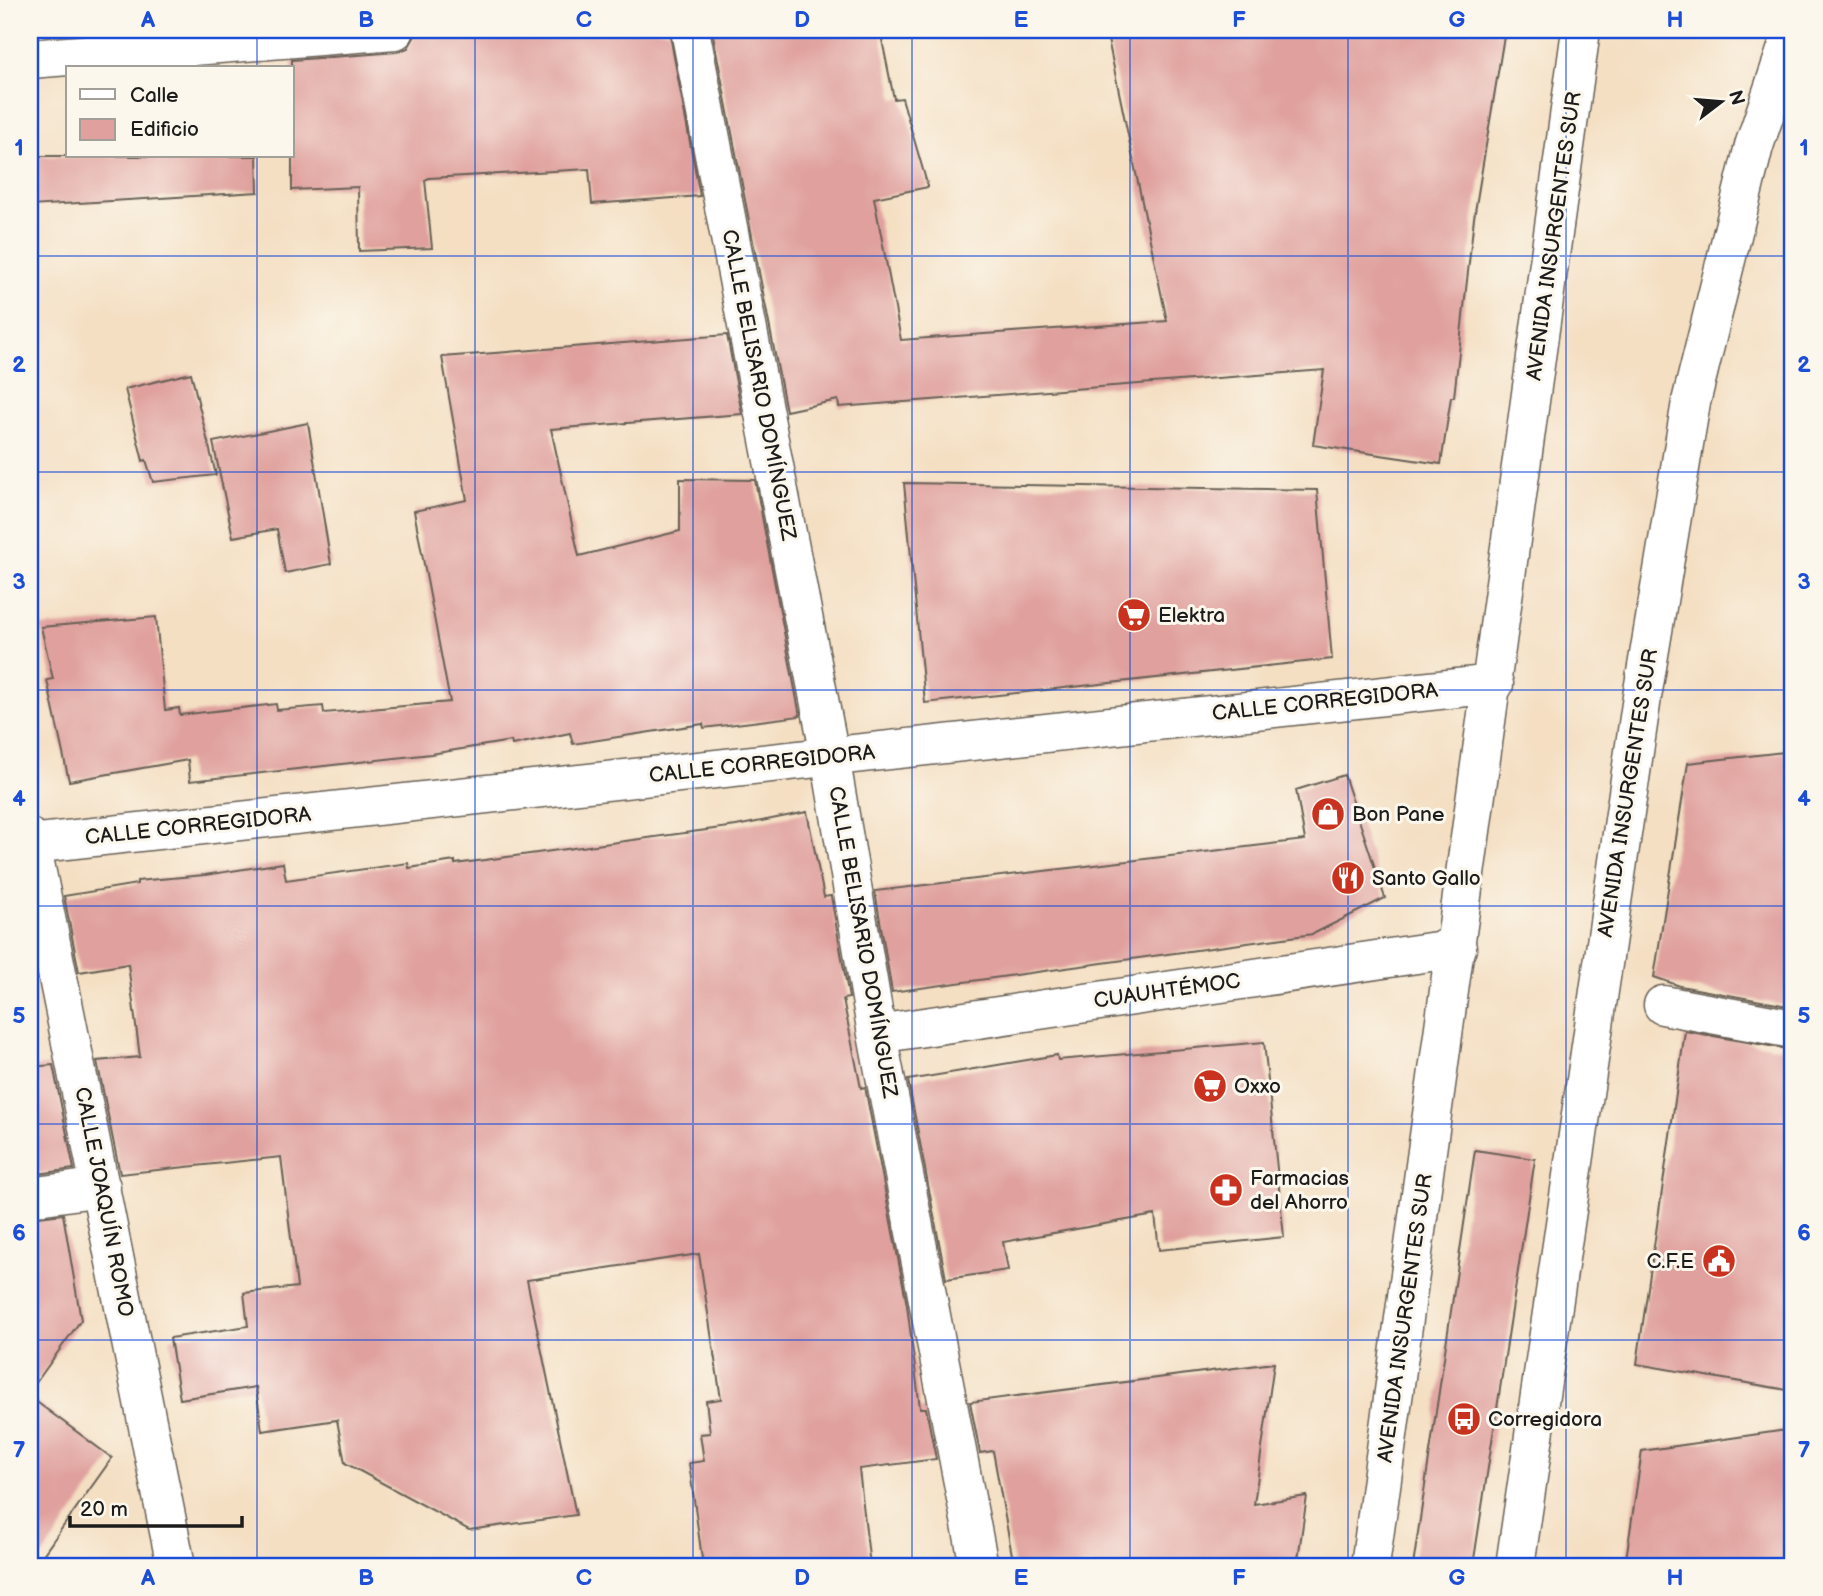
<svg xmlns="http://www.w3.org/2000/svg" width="1823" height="1596" viewBox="0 0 1823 1596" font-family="'Balsamiq Sans',sans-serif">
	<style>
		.building { fill: #e0a19e }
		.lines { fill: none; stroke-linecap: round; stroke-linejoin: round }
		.street-casing { stroke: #686056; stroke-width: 41 }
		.secondary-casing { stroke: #686056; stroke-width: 41 }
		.street { stroke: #fff; stroke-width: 38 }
		.secondary { stroke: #fff; stroke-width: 38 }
		.grid { fill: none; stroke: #1d4ed8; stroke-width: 2; stroke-opacity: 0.55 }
		.labels { text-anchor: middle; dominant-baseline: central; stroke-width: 6; stroke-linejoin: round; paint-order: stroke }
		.street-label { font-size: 21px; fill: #1c1c1c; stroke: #fbf7ec }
		.poi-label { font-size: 21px; fill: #1c1c1c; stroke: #fbf7ec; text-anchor: start }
		.neatline { fill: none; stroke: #1d4ed8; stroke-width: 2.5 }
		.grid-label { font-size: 23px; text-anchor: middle; font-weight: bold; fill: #1d4ed8 }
	</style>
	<rect width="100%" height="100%" fill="#fbf7ec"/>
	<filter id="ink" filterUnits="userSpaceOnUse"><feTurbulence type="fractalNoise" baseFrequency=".0143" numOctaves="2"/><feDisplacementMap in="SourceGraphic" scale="14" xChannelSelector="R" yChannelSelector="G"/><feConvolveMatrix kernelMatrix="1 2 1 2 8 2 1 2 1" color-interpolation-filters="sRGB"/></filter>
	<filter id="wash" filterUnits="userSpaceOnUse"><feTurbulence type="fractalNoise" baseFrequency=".00686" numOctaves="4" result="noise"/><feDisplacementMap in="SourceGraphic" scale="28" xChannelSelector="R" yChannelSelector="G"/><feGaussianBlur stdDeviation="1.57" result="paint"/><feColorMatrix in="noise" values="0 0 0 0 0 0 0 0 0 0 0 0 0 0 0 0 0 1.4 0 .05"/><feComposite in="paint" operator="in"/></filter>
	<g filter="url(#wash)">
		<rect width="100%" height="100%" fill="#f4dfc3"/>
		<g id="blocks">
			<path class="building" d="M496 30H669L700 196 592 204 589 169 429 178 425 180 432 248 359 251 358 187 292 190V60L397 52 408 48 416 34Z
				M712 30H880L894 99 902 98 928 187 874 198 901 340 1167 321 1106 30H1505L1474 218 1454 397H1451L1441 464 1313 445 1324 370 839 407 838 400 786 411Z
				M30 156H257L258 192 30 206Z
				M727 335 742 414 551 429 579 556 680 531V479L755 480 800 716 704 728 703 724 573 744 570 733 512 745 511 741 431 754 190 781 188 760 69 781 47 680 53 679 41 627 156 617 165 710 179 708 180 715 276 704 277 710 323 706 324 713 450 702 414 511 467 500 442 357Z
				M191 373 216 475 153 482 146 460 143 461 125 389Z
				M308 423 331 564 285 573 277 529 233 537 213 442Z
				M904 483 1317 490 1332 659 925 703Z
				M1793 751V1007L1680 986 1654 977 1688 763Z
				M1344 775 1385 898 1313 934 892 992 875 891 1305 840 1296 790Z
				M807 812 824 897 831 896 849 998 843 999 861 1088 865 1087 907 1305 920 1408H926L936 1459 859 1469 870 1566H703L689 1463 704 1461 700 1434 710 1433 706 1401 721 1399 699 1254 527 1280 576 1515 469 1530 345 1463 337 1420 262 1431 256 1387 180 1399 170 1338 248 1326 244 1293 297 1287 281 1157 120 1174 97 1061 140 1057 128 964 79 972 64 896 137 884V881L205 875 283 863 286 880 408 863 409 868 455 861V864L736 826Z
				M30 948 36 979 30 980Z
				M1685 1031 1793 1050V1391L1637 1364Z
				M1264 1042 1284 1237 1159 1250 1155 1215 1003 1242 1008 1270 946 1279 908 1080 1057 1055 1058 1060Z
				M53 1065 74 1169 30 1175V1067Z
				M1475 1150 1535 1159 1473 1566H1413Z
				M63 1214 81 1320 30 1391V1218Z
				M1274 1363 1254 1504 1307 1496 1297 1566H1014L993 1451 980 1453 970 1402Z
				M30 1397 112 1458 35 1566H30Z
				M1793 1429V1566H1625L1642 1451Z"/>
		</g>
	</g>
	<g filter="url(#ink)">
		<use href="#blocks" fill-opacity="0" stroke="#686056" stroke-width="2"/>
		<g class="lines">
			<g class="street-casing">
				<path id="street" d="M690 30 830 756 877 1034 979 1566
					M30 59 395 30
					M30 838 176 1566
					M1663 1005 1793 1029
					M877 1034 1457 948
					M30 1197 101 1187"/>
			</g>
			<g class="secondary-casing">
				<path id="secondary" d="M30 844 1494 684
					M1370 1566 1581 30
					M1515 1566 1642 697 1691 402 1754 146 1793 30"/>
			</g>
			<use href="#street" class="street"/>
			<use href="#secondary" class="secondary"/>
		</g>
	</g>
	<path class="grid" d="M257 30V68M475 30V1566M693 30V1566M912 30V1566M1130 30V1566M1348 30V1566M1566 30V1566M257 156V1566M30 256H1793M30 472H1793M30 690H1793M30 906H1793M30 1124H1793M30 1340H1793"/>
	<defs>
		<g id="supermarket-disc" transform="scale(1.75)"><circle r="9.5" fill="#c8321e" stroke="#fbf7ec"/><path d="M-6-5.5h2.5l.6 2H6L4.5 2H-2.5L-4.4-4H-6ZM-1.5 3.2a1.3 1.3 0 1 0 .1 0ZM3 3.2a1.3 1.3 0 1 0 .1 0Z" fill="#fff"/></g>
		<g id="shop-disc" transform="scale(1.75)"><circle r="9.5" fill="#c8321e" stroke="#fbf7ec"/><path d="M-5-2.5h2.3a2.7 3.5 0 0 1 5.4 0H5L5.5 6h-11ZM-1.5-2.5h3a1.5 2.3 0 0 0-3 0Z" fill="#fff"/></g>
		<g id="restaurant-disc" transform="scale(1.75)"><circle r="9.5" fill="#c8321e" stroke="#fbf7ec"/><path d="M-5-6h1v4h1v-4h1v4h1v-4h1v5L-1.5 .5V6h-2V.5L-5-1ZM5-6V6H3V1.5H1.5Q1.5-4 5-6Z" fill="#fff"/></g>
		<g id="pharmacy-disc" transform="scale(1.75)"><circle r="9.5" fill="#c8321e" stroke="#fbf7ec"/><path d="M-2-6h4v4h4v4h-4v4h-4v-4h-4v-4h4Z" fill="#fff"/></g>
		<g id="civic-disc" transform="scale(1.75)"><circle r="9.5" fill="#c8321e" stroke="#fbf7ec"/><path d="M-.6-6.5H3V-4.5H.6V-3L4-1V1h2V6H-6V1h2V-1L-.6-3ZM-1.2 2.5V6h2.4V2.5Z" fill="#fff"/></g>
		<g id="bus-disc" transform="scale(1.75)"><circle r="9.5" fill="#c8321e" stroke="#fbf7ec"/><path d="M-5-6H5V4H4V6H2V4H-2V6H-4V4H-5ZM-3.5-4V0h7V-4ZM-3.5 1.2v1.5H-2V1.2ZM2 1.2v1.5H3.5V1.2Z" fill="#fff"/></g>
	</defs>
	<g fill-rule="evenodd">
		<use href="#supermarket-disc" x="1134" y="615"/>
		<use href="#shop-disc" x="1328" y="814"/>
		<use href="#restaurant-disc" x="1348" y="878"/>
		<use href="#supermarket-disc" x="1210" y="1086"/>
		<use href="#pharmacy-disc" x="1226" y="1190"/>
		<use href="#civic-disc" x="1719" y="1261"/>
		<use href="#bus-disc" x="1464" y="1419"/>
	</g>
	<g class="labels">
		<g class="street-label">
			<text transform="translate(1554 236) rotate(-82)">AVENIDA INSURGENTES SUR</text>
			<text transform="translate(759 385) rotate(79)">CALLE BELISARIO DOMÍNGUEZ</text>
			<text transform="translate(1325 702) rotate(-6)">CALLE CORREGIDORA</text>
			<text transform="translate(762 764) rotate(-6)">CALLE CORREGIDORA</text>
			<text transform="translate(1628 793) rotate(-81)">AVENIDA INSURGENTES SUR</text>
			<text transform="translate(198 826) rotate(-6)">CALLE CORREGIDORA</text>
			<text transform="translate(863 942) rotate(80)">CALLE BELISARIO DOMÍNGUEZ</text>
			<text transform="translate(1167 991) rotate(-8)">CUAUHTÉMOC</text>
			<text transform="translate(104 1202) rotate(79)">CALLE JOAQUÍN ROMO</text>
			<text transform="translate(1405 1318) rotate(-82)">AVENIDA INSURGENTES SUR</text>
		</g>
		<g class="poi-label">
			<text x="1158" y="615">Elektra</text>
			<text x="1352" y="814">Bon Pane</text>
			<text x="1372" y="878">Santo Gallo</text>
			<text x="1234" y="1086">Oxxo</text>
			<text x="1250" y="1178">Farmacias<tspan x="1250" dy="24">del Ahorro</tspan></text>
			<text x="1694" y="1261" text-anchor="end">C.F.E</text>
			<text x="1488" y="1419">Corregidora</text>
		</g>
	</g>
	<rect width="1823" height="1596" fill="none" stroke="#fbf7ec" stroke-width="77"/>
	<rect x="66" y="66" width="228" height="91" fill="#fbf7ec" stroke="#a29f99" stroke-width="2"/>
	<rect x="80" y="89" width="35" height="10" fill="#ffffff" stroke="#a29f99" stroke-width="2"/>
	<text x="130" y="102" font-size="21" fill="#1c1c1c">Calle</text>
	<rect x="80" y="119" width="35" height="21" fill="#e0a19e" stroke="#a29f99" stroke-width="2"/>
	<text x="130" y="136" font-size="21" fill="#1c1c1c">Edificio</text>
	<g transform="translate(1721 102) rotate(74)" stroke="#fbf7ec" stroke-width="5" paint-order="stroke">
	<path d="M0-5L12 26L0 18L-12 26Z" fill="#1c1c1c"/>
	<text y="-10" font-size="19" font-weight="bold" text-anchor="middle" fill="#1c1c1c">N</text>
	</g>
	<path d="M70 1516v10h172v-10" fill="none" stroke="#1c1c1c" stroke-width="3.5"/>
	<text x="80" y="1516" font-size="21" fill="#1c1c1c" stroke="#fbf7ec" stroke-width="5" paint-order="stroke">20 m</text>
	<rect x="38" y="38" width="1746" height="1520" class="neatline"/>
	<g class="grid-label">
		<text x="148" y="27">A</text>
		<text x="366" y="27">B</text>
		<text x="584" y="27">C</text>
		<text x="802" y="27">D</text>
		<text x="1021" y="27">E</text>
		<text x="1239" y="27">F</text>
		<text x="1457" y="27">G</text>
		<text x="1675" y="27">H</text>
		<text x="19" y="155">1</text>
		<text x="1804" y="155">1</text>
		<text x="19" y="372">2</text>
		<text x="1804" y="372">2</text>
		<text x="19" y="589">3</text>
		<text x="1804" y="589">3</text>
		<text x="19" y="806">4</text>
		<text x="1804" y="806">4</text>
		<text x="19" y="1023">5</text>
		<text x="1804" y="1023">5</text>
		<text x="19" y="1240">6</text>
		<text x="1804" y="1240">6</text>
		<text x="19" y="1457">7</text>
		<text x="1804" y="1457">7</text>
		<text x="148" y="1585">A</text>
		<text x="366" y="1585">B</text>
		<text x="584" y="1585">C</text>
		<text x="802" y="1585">D</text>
		<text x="1021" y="1585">E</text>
		<text x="1239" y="1585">F</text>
		<text x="1457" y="1585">G</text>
		<text x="1675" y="1585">H</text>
	</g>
</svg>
